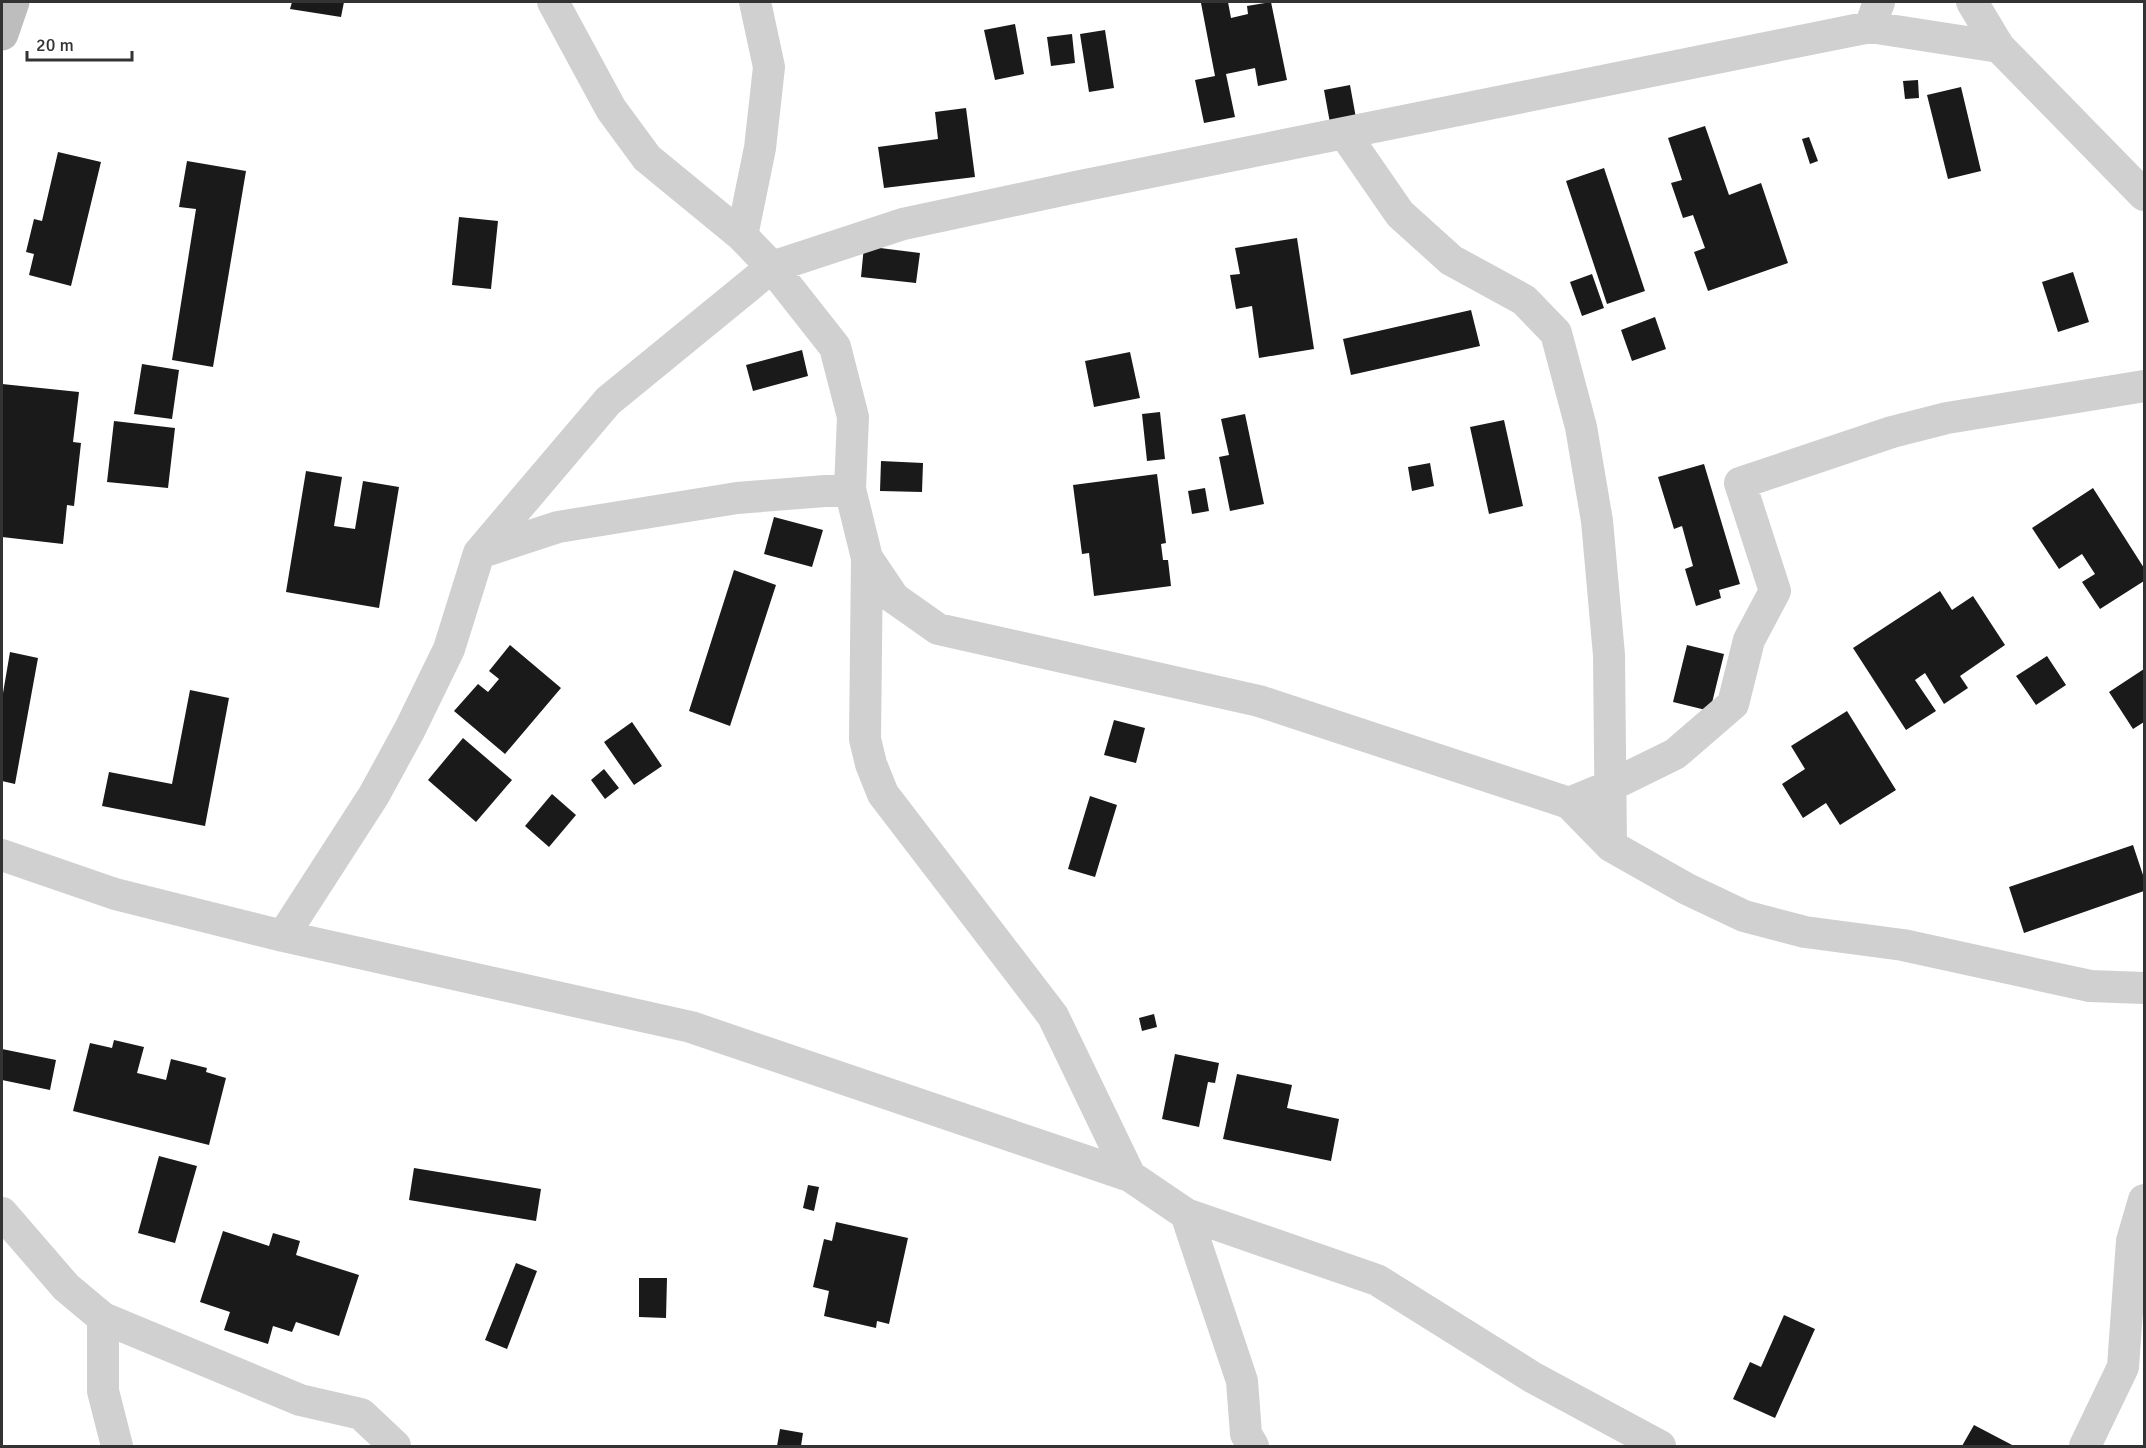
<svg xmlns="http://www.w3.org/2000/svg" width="2146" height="1448" viewBox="0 0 2146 1448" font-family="Signika,sans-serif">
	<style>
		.building { fill: #1a1a1a }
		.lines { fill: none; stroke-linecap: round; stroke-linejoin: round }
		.street { stroke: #d0d0d0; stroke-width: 32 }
		.secondary { stroke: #bdbdbd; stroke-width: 33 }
	</style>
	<rect width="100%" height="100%" fill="#fff"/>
	<path class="building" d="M292 2H344L341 17 290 9Z
		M1206 2H1228L1231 18 1248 14 1247 6 1271 2 1287 80 1258 86 1255 68 1226 74 1235 117 1204 123 1195 80 1215 76 1201 3Z
		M1015 24 1024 74 995 80 984 30Z
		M1105 30 1114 88 1089 92 1080 34Z
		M1072 34 1075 63 1051 66 1047 37Z
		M1918 80 1919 98 1905 99 1903 81Z
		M1350 85 1356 118 1330 123 1324 90Z
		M1961 87 1981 171 1948 179 1927 95Z
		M966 108 975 177 884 188 878 147 938 139 935 112Z
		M1705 126 1729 195 1761 183 1788 263 1708 291 1694 252 1705 248 1693 215 1683 218 1671 183 1682 180 1668 138Z
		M1809 137 1818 161 1810 164 1802 139Z
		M58 152 101 162 71 286 29 275 34 254 26 252 34 219 42 221Z
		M187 161 246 171 213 367 172 360 196 209 179 207Z
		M1604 168 1645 291 1607 304 1566 181Z
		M459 217 498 221 491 289 452 285Z
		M1297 238 1314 349 1259 358 1252 306 1236 309 1230 275 1240 274 1235 248Z
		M864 246 920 253 916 283 861 277Z
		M2073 272 2089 322 2058 332 2042 282Z
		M1592 274 1604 308 1582 316 1570 282Z
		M1471 310 1480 346 1351 375 1343 339Z
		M1655 317 1666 349 1632 361 1621 330Z
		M802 350 808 376 753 391 746 365Z
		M1130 352 1140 398 1094 407 1085 361Z
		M142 364 179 370 172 419 134 414Z
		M2 384 79 392 73 442 81 443 74 506 67 505 63 544 2 537Z
		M1160 412 1165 459 1147 461 1142 414Z
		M1245 414 1264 504 1230 511 1219 457 1229 455 1221 419Z
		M1504 420 1523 506 1489 514 1470 427Z
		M114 421 175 428 168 488 107 482Z
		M881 461 923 463 922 492 880 491Z
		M1430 463 1434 486 1412 491 1408 467Z
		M1704 464 1740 584 1719 590 1721 598 1696 606 1685 569 1693 566 1682 526 1674 529 1658 477Z
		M306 471 342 477 334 526 355 529 363 481 399 487 379 608 286 592Z
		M1157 474 1166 543 1161 544 1163 560H1168L1171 586 1094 596 1089 553 1082 554 1073 485Z
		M1205 488 1209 511 1192 514 1188 491Z
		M2093 488 2144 568V581L2100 609 2082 582 2095 574 2082 554 2059 569 2032 528Z
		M774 517 823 530 812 567 764 554Z
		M734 570 776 585 730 726 689 711Z
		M1940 591 1952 610 1973 596 2005 645 1960 676 1968 688 1944 704 1925 673 1915 680 1936 711 1906 730 1853 648Z
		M510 645 561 688 505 754 454 711 478 684 488 692 499 679 489 671Z
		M1687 645 1724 654 1710 711 1673 702Z
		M10 652 38 658 15 784 2 781V699Z
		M2047 656 2066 685 2036 705 2016 676Z
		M2144 669V722L2133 729 2109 692Z
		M190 690 229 698 205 826 102 806 109 772 172 784Z
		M1847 711 1896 790 1840 825 1826 803 1803 818 1782 784 1805 769 1791 746Z
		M1114 720 1145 728 1136 763 1104 755Z
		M632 722 662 766 634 785 604 742Z
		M463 738 512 780 476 822 428 780Z
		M604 769 619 788 605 799 591 780Z
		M552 794 576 815 549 847 525 826Z
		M1090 796 1117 805 1095 877 1068 869Z
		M2133 845 2144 878V891L2024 933 2009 887Z
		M1154 1014 1157 1027 1142 1031 1139 1018Z
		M114 1040 144 1047 137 1073 166 1080 171 1059 207 1068 206 1072 226 1078 209 1145 73 1111 90 1043 112 1048Z
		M2 1049 56 1060 50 1090 2 1080Z
		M1175 1054 1219 1063 1215 1083 1208 1082 1199 1127 1162 1119Z
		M1237 1074 1292 1085 1287 1108 1339 1119 1331 1161 1223 1139Z
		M159 1156 197 1166 175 1243 138 1233Z
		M414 1168 541 1189 536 1221 409 1200Z
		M808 1185 819 1187 814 1211 803 1208Z
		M836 1222 908 1238 889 1324 877 1321 876 1328 824 1316 829 1291 813 1287 824 1239 832 1241Z
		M223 1231 269 1246 273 1233 300 1241 296 1255 359 1275 339 1336 296 1322 292 1332 273 1326 268 1344 224 1330 230 1312 200 1302Z
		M516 1263 537 1271 507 1349 485 1340Z
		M639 1278H667L666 1318 639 1317Z
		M1784 1315 1815 1329 1775 1418 1733 1399 1750 1362 1761 1367Z
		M1974 1425 2014 1446H1962Z
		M780 1429 803 1433 801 1446H777Z"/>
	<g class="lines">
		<path class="street" d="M553 2 611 109 647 158 742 236 772 267 835 347 853 417 850 489 867 558 865 739 871 764 883 794 1053 1016 1130 1176
			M1972 2 1999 47 2144 195
			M1870 27 1879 2
			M1344 133 1400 214 1451 260 1524 300 1556 333 1581 427 1597 521 1609 655 1611 846
			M742 236 760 148 769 67 755 2
			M479 553 558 527 737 498 850 489
			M867 558 894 598 938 629 1259 701 1569 803 1611 846 1687 889 1744 916 1805 932 1903 945 2090 986 2144 988
			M1569 803 1610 786 1675 754 1733 704 1749 640 1775 591 1740 483 1892 432 1947 418 2144 386
			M2 855 115 894 283 936 691 1027 1130 1176 1186 1214 1377 1280 1532 1377 1660 1446
			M283 936 374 795 410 729 449 649 479 553 608 401 772 267 903 224 1076 187 1870 27 1999 47
			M2 1213 66 1287 103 1318 300 1400 361 1414 395 1446
			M1186 1214 1242 1381 1246 1434 1253 1446
			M103 1318V1391L117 1446
			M2085 1446 2123 1367 2132 1241 2144 1200"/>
		<path class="secondary" d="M2 34 13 2"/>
	</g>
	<rect width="2146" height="1448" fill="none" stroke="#333333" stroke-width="6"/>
	<path d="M27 51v9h105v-9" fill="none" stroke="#333333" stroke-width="3"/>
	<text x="36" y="51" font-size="18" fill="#333333" stroke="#ffffff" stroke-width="4.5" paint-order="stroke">20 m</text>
</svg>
